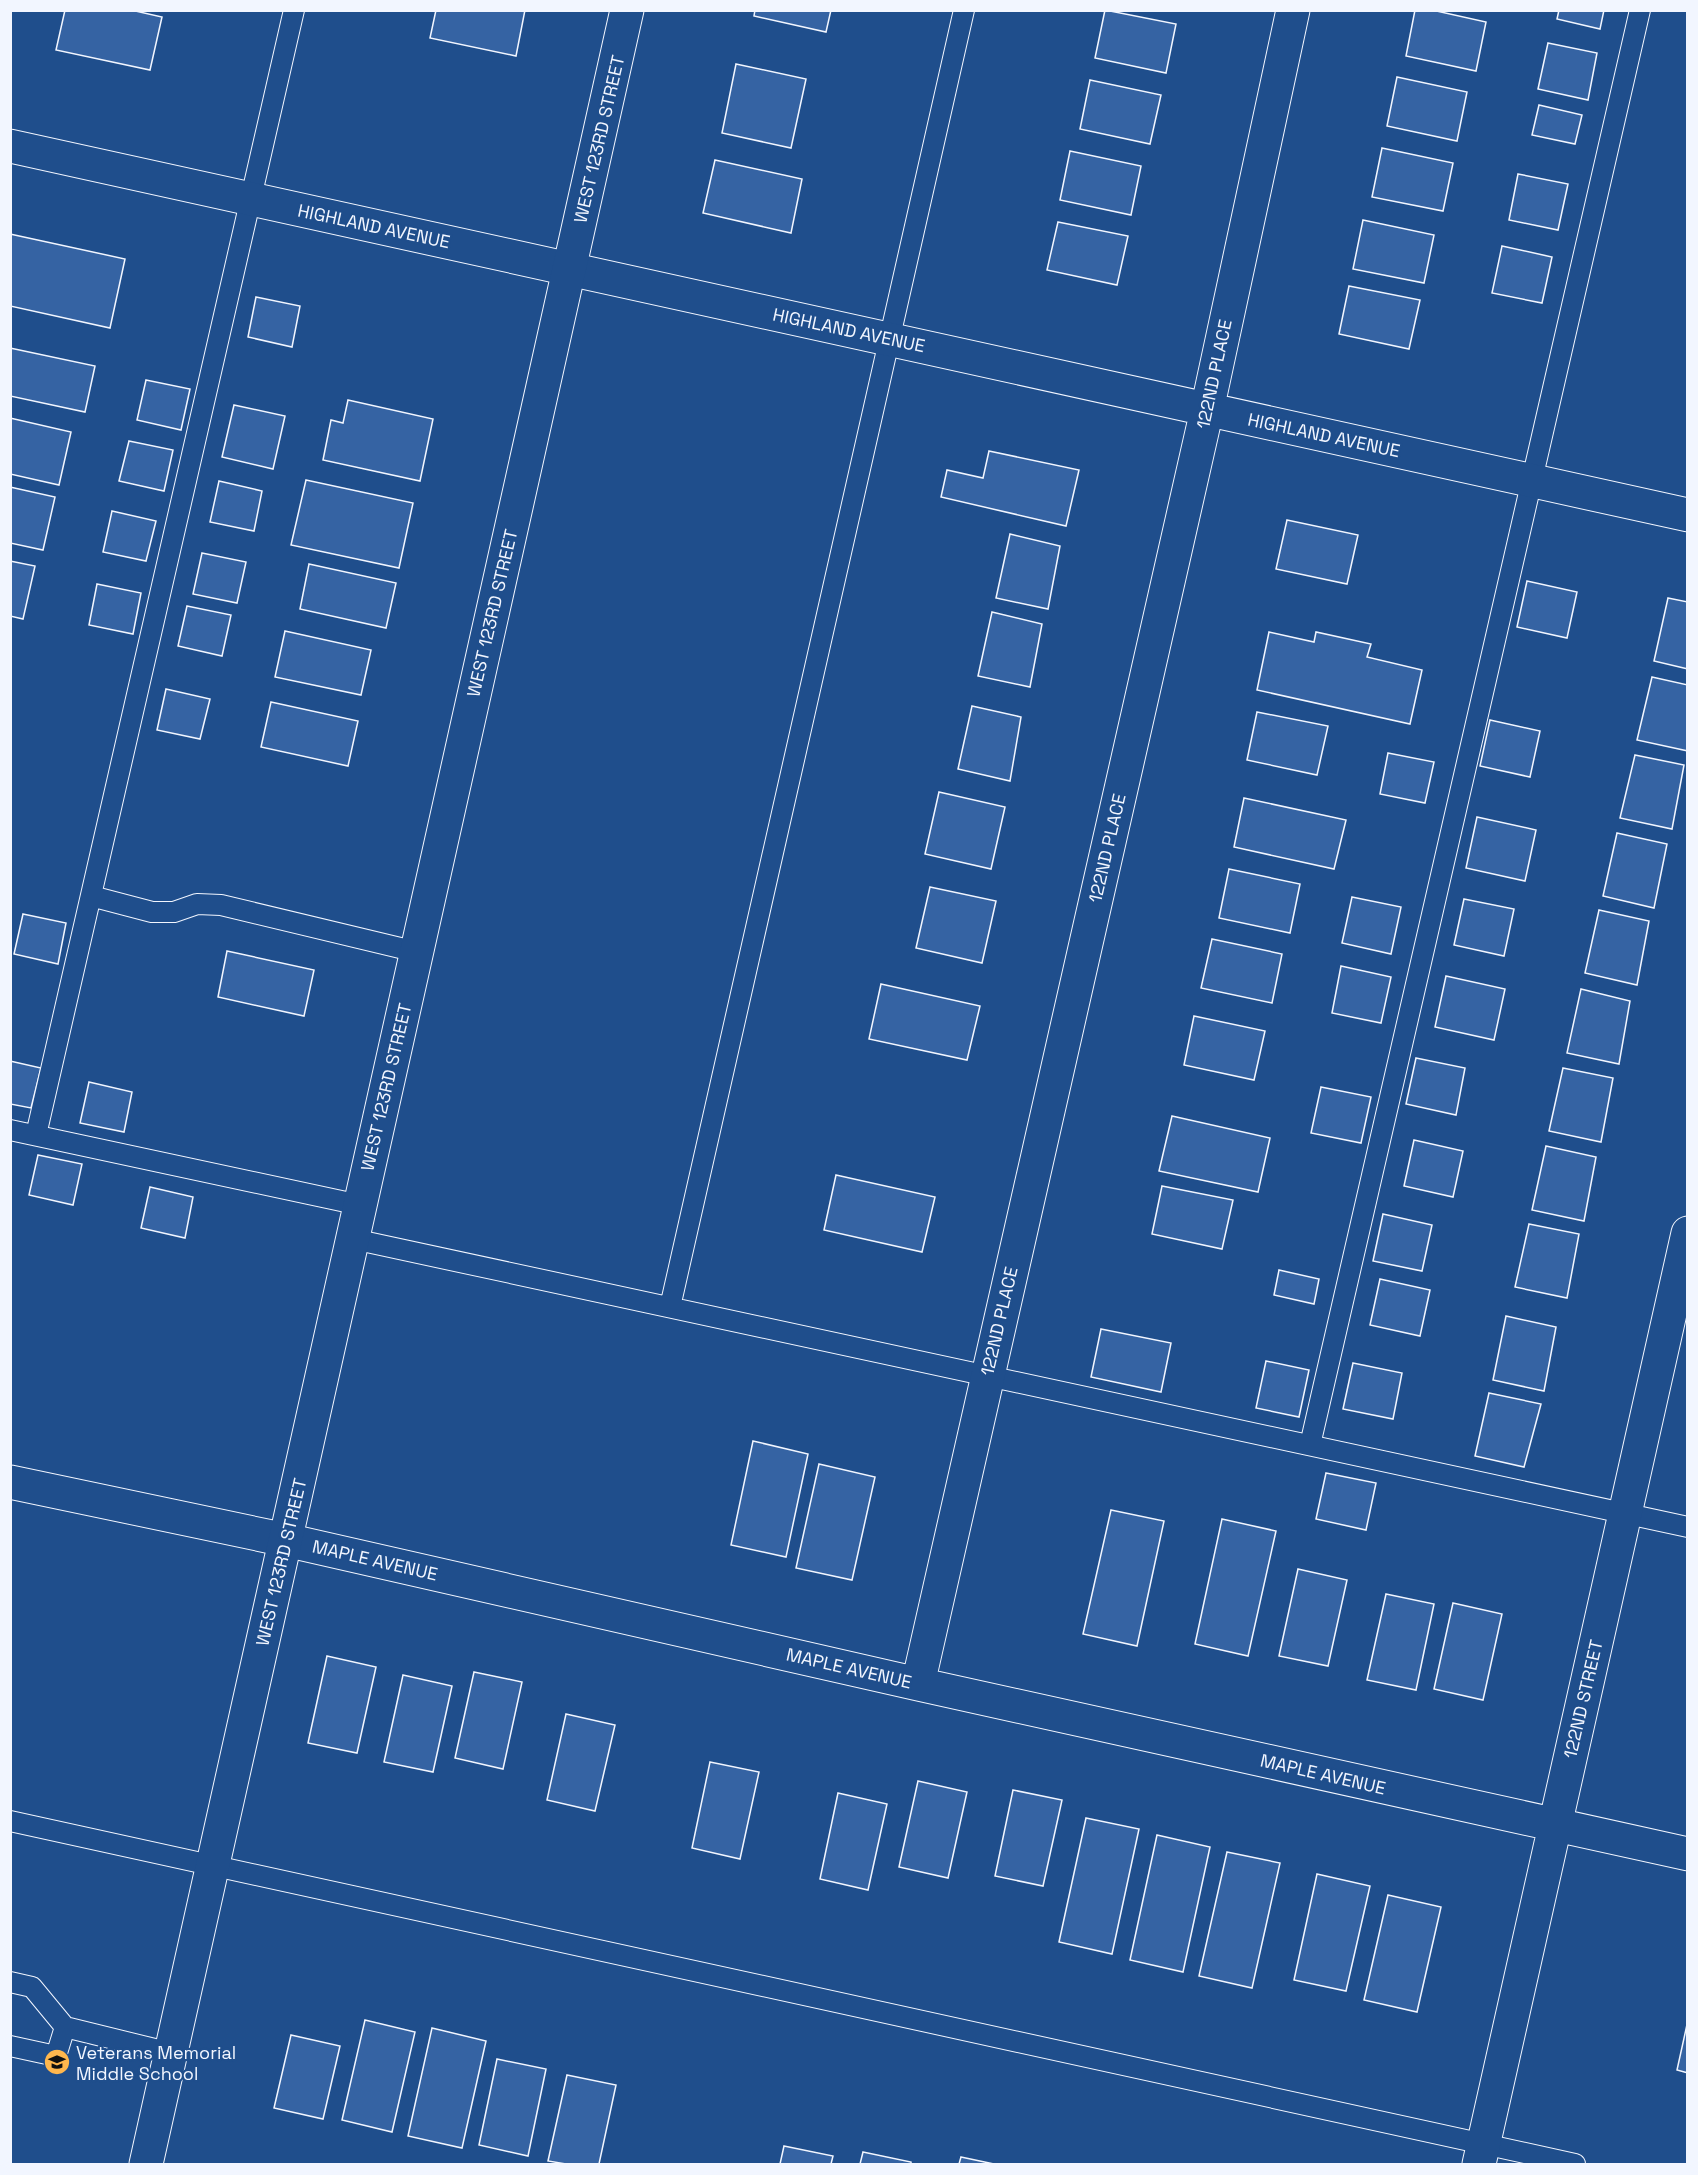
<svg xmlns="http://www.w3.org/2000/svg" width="1698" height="2175" viewBox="0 0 1698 2175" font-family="'Space Grotesk',sans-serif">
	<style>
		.building { fill: #3563a3; stroke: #f2f6ff; stroke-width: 1.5 }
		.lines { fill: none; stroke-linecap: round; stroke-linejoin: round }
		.lane-casing { stroke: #f2f6ff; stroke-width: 22 }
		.street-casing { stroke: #f2f6ff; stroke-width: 35 }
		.secondary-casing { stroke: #f2f6ff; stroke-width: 35 }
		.lane { stroke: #1f4e8c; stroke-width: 20 }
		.street { stroke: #1f4e8c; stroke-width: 33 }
		.secondary { stroke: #1f4e8c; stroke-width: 33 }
		.labels { text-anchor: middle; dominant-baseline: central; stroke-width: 4.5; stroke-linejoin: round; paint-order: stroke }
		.street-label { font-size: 18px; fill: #f2f6ff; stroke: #1f4e8c }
		.poi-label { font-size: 18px; fill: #f2f6ff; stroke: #1f4e8c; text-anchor: start }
	</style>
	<rect width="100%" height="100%" fill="#1f4e8c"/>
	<path class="building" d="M65 10H131L162 17 150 70 56 50Z
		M436 10H525L516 56 430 38Z
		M755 10H831L826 32 754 16Z
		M1105 10 1176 24 1166 73 1095 58Z
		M1415 10H1432L1486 22 1476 71 1406 56Z
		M1559 10H1604L1600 29 1557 19Z
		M1548 43 1597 53 1588 100 1538 89Z
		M736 64 806 79 791 148 722 133Z
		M1397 77 1467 92 1457 141 1387 126Z
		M1090 80 1161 95 1150 144 1080 129Z
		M1539 105 1582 115 1575 144 1532 135Z
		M1382 148 1453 163 1443 211 1372 197Z
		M1070 151 1141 166 1131 215 1060 200Z
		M715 160 802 179 791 233 703 213Z
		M1518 174 1568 184 1558 230 1509 220Z
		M1363 220 1434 235 1424 283 1353 269Z
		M1058 222 1128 236 1117 285 1047 270Z
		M10 234 125 259 110 328 10 306Z
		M1502 246 1552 257 1542 303 1492 293Z
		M1349 286 1420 300 1409 349 1339 334Z
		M256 297 300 306 292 347 248 337Z
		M10 348 95 366 85 412 10 396Z
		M146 380 190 389 181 430 137 420Z
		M348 400 433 419 420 481 323 460 331 420 343 423Z
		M234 405 285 416 273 469 222 457Z
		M10 418 71 432 59 485 10 474Z
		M129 441 173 450 164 491 119 481Z
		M989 451 1079 470 1066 526 941 497 947 470 983 478Z
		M306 480 413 503 399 568 291 545Z
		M219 481 262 491 254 531 210 522Z
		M10 487 55 497 43 550 10 543Z
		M112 511 156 521 146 561 103 552Z
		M1287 520 1358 535 1347 584 1276 569Z
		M1010 534 1060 546 1048 609 996 598Z
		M202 553 246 562 237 603 193 594Z
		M10 561 35 566 23 619 10 616Z
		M309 564 396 583 386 628 300 609Z
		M1527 581 1577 592 1567 638 1517 627Z
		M97 584 141 593 133 634 89 625Z
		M1668 598 1688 602V669L1654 661Z
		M187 606 231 615 222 656 178 646Z
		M992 612 1042 624 1030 687 978 676Z
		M285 631 371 650 361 695 275 677Z
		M1269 632 1314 642 1316 632 1371 644 1367 657 1422 670 1410 724 1257 690Z
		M1652 677 1688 685V751L1637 740Z
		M166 689 210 699 200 739 157 730Z
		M271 702 358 721 348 766 261 747Z
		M972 706 1021 717 1010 781 958 769Z
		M1257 712 1328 726 1317 775 1247 760Z
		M1490 720 1540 731 1530 777 1480 766Z
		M1388 753 1434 762 1425 803 1380 794Z
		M1635 755 1684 765 1672 829 1620 818Z
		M939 792 1005 807 991 869 925 854Z
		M1244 798 1346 820 1334 869 1234 847Z
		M1477 817 1536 830 1525 881 1466 868Z
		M1617 833 1667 844 1654 908 1603 896Z
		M1229 869 1300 884 1290 933 1219 918Z
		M930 887 996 901 982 963 916 948Z
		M1352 897 1401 907 1391 954 1342 943Z
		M1464 899 1514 909 1504 956 1454 945Z
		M1599 910 1649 921 1637 985 1585 973Z
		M23 914 66 923 58 964 14 954Z
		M1212 939 1282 954 1272 1003 1201 988Z
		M227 951 314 970 304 1016 218 997Z
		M1341 966 1391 977 1381 1023 1332 1013Z
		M1446 976 1505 989 1494 1040 1435 1027Z
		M881 984 980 1006 967 1060 869 1039Z
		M1581 989 1630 1001 1619 1064 1567 1053Z
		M1194 1016 1265 1031 1254 1080 1184 1065Z
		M1416 1058 1465 1068 1456 1115 1406 1104Z
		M10 1061 41 1068 31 1108 10 1104Z
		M1563 1068 1613 1078 1601 1142 1549 1131Z
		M89 1082 132 1092 124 1132 80 1123Z
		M1321 1087 1371 1097 1361 1143 1311 1133Z
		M1172 1116 1270 1138 1258 1192 1159 1171Z
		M1414 1140 1463 1151 1453 1197 1404 1186Z
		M1546 1146 1596 1157 1584 1221 1532 1210Z
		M38 1155 82 1164 73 1205 29 1195Z
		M836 1175 935 1197 922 1252 824 1230Z
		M1162 1186 1233 1200 1222 1249 1152 1234Z
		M150 1187 193 1197 185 1238 141 1228Z
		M1383 1214 1432 1225 1422 1271 1373 1261Z
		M1529 1224 1579 1234 1567 1298 1515 1287Z
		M1279 1270 1319 1279 1314 1304 1274 1295Z
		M1380 1279 1430 1290 1420 1336 1370 1325Z
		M1506 1316 1556 1327 1544 1391 1493 1380Z
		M1101 1329 1171 1343 1161 1392 1091 1377Z
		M1266 1361 1309 1370 1299 1417 1256 1408Z
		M1353 1363 1402 1373 1393 1419 1343 1409Z
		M1489 1393 1541 1404 1524 1467 1475 1456Z
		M753 1441 808 1454 786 1557 731 1545Z
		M819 1464 875 1477 852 1580 796 1568Z
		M1326 1473 1376 1483 1366 1530 1316 1519Z
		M1111 1510 1164 1521 1137 1646 1083 1634Z
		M1222 1519 1276 1531 1248 1656 1195 1644Z
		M1298 1569 1347 1580 1328 1666 1279 1656Z
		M1386 1594 1434 1604 1416 1690 1367 1680Z
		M1453 1603 1502 1614 1483 1700 1434 1689Z
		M327 1656 376 1667 357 1753 308 1743Z
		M474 1672 522 1682 503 1769 455 1758Z
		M403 1675 452 1686 433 1772 384 1762Z
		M566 1714 615 1725 595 1811 547 1800Z
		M710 1762 759 1772 740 1859 692 1848Z
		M918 1781 967 1792 948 1878 899 1867Z
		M1013 1790 1062 1800 1043 1886 995 1876Z
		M838 1793 887 1804 868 1890 820 1879Z
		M1086 1818 1139 1829 1112 1954 1059 1942Z
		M1157 1835 1210 1847 1183 1972 1130 1960Z
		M1227 1852 1280 1863 1252 1988 1199 1976Z
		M1317 1874 1370 1886 1346 1991 1294 1980Z
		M1388 1895 1441 1907 1417 2012 1364 2000Z
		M365 2020 415 2032 392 2132 342 2120Z
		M1688 2020V2073L1677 2070Z
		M432 2028 486 2041 462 2148 408 2136Z
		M291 2035 340 2046 323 2119 274 2108Z
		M497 2059 546 2069 528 2156 479 2145Z
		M567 2075 616 2085 599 2164H566L548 2161Z
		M784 2146 833 2156 831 2164H780Z
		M863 2152 911 2162V2164H860Z
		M961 2157 994 2164H959Z"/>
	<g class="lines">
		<g class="lane-casing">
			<path id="lane" d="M91 896 152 912H174L197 904 221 905 417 952
				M10 1130 360 1205
				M36 1135 294 10
				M353 1239 1688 1527
				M670 1307 964 10
				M1310 1445 1640 10
				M10 1821 1575 2164
				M10 1982 32 1987 65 2027 171 2053
				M10 2046 56 2056 65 2027"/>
		</g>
		<g class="street-casing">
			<path id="street" d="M10 146 1688 515
				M10 1482 286 1540 918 1684 1688 1854
				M918 1684 1207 410 1293 10
				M1479 2164 1688 1233"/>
		</g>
		<g class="secondary-casing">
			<path id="secondary" d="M146 2164 627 10"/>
		</g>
		<use href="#lane" class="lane"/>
		<use href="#street" class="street"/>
		<use href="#secondary" class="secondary"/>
	</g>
	<defs>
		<g id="school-disc" transform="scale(1.35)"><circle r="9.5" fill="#ffb74d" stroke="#1f4e8c"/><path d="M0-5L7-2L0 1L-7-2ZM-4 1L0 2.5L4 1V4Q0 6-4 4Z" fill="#111"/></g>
	</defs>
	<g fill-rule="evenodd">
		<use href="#school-disc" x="57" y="2062"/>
	</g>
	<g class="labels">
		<g class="street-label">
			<text transform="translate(599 139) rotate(-77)">WEST 123RD STREET</text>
			<text transform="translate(374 226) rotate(12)">HIGHLAND AVENUE</text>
			<text transform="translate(849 330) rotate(12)">HIGHLAND AVENUE</text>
			<text transform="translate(1214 374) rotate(-78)">122ND PLACE</text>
			<text transform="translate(1324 435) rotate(12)">HIGHLAND AVENUE</text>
			<text transform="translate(492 613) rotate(-77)">WEST 123RD STREET</text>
			<text transform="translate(1107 848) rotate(-77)">122ND PLACE</text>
			<text transform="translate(386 1087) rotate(-77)">WEST 123RD STREET</text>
			<text transform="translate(999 1321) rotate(-77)">122ND PLACE</text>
			<text transform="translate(375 1560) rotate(13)">MAPLE AVENUE</text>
			<text transform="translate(281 1562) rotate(-77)">WEST 123RD STREET</text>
			<text transform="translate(849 1668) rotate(13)">MAPLE AVENUE</text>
			<text transform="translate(1583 1699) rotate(-77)">122ND STREET</text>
			<text transform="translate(1323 1774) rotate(13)">MAPLE AVENUE</text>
		</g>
		<g class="poi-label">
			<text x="76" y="2052">Veterans Memorial<tspan x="76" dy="21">Middle School</tspan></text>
		</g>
	</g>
	<rect width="1698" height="2175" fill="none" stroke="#f2f6ff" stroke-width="24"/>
</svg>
